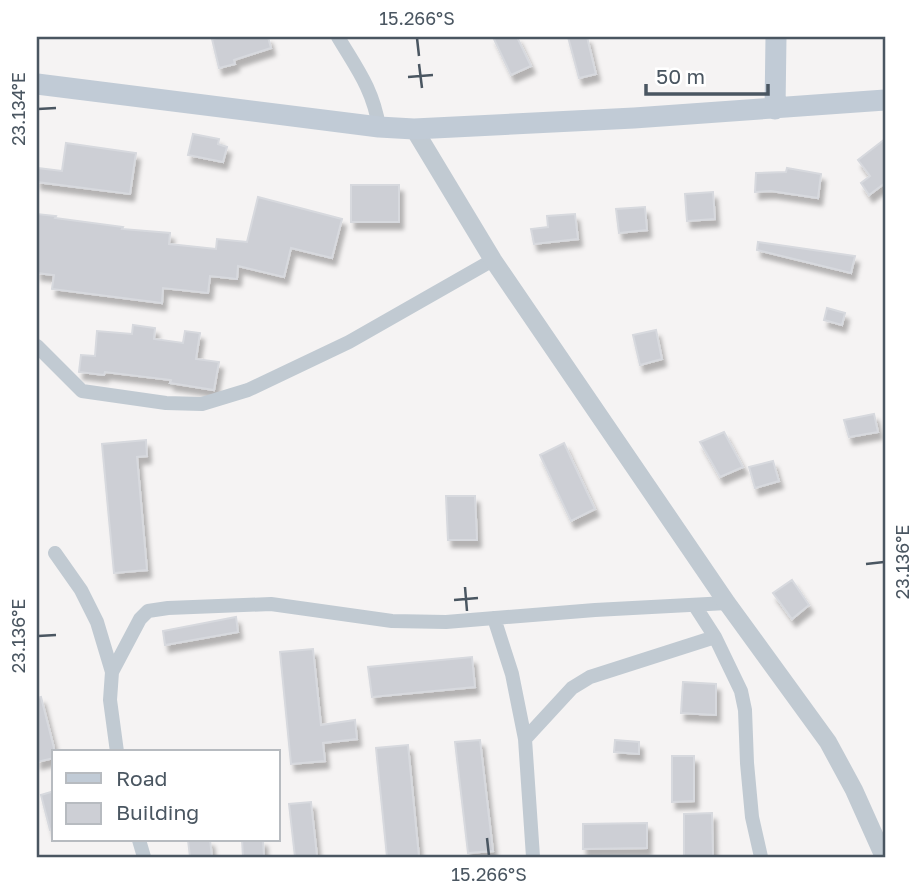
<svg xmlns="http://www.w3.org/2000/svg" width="922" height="894" viewBox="0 0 922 894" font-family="'Golos Text',sans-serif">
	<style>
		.building { fill: #cdcfd5; stroke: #d7d9de; stroke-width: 2; filter: url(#shadow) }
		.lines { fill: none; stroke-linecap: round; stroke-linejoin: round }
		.minor { stroke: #c1cad2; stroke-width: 14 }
		.tertiary { stroke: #c1cad2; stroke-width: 18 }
		.secondary { stroke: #c1cbd6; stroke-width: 21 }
		.ticks { fill: none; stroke: #4a5661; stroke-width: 2.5 }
		.neatline { fill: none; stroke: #4a5661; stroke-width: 2.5 }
		.ticks-label { font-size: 18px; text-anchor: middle; fill: #4a5661 }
	</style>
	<defs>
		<filter id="shadow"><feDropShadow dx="4" dy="7" stdDeviation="2" flood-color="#0004"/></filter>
	</defs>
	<rect width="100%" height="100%" fill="#f5f3f3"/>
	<path class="building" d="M221 37H268L271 48 234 60 235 64 219 68 212 39Z
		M493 37H517L531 66 511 75Z
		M568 37H587L596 74 579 78Z
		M193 134 219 139 218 144 227 147 223 162 188 155Z
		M885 139V183L869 195 861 183 870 176 858 160Z
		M66 143 136 153 130 194 37 182V168L62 171Z
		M787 168 821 174 818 198 771 191 755 192 756 173 786 172Z
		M351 185H399V222H351Z
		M713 192 715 219 687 221 685 194Z
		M258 197 342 219 332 258 291 248 284 277 238 266 237 279 210 276 208 293 163 288 162 303 52 289 54 275 37 273V214L56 216 55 218 123 227 122 229 170 233 169 244 216 249 217 239 247 242Z
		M645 207 647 230 619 233 616 209Z
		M575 214 578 239 534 244 531 229 548 227 547 216Z
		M758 242 855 256 851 273 757 250Z
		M827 308 845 313 842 325 824 320Z
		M133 325 155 328 154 339 183 343 185 331 200 333 196 359 219 362 214 390 170 383 171 380 105 372 104 375 79 372 81 355 95 356 97 331 132 334Z
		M656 330 662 359 640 365 633 335Z
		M874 414 878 432 849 437 844 420Z
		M724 432 743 467 720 477 700 442Z
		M146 440 147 456 137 457 147 570 114 573 102 444Z
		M564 443 595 509 571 521 540 455Z
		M773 461 779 481 755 488 749 467Z
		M446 496H475L477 540H448Z
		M792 580 809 605 792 619 773 593Z
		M236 617 238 632 165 645 163 631Z
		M313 649 321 725 355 720 357 739 323 743 325 761 291 764 280 652Z
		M472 657 475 687 372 697 368 667Z
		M683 682 716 684V715L681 713Z
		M41 697 54 748V758L37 762V698Z
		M480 740 493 851 468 853 455 742Z
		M615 740 639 742V754L614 752Z
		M408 745 419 857H387L376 748Z
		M672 756H694V801L672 802Z
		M54 791V829L50 830 41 795Z
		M311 802 317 856 295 857 289 804Z
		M712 813 713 857H684V814Z
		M647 823V848L583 849V824Z
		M188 840H210L212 857H190Z
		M242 840H263L264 857H243Z"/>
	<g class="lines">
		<path class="minor" d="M338 37C357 69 373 89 379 127
			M37 346 82 391 166 403 202 404 248 390 349 342 493 260
			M55 553 81 590 97 622 112 672 110 700 117 752
			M494 618 512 674 525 739 533 857
			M715 637 741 691 745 710 747 763 752 817 761 857
			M112 672 140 619 148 611 168 608 271 604 392 621 446 622 595 610 727 603
			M525 739 572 688 590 677 715 637 695 606
			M139 840 144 857"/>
		<path class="tertiary" d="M414 129 493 260 727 603 828 742 854 790 884 857"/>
		<path class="secondary" d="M37 84 379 127 414 129 634 118 885 100
			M775 109 776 37"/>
	</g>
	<path class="ticks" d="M417 38 419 56M419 64 422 88M408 77 433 75M38 109 56 108M866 564 884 562M465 587 467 611M454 600 478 598M38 636 56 635M487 838 489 856"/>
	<rect width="922" height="894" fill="none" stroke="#ffffff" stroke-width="77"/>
	<rect x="52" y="750" width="228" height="91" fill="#ffffff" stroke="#b7bbc0" stroke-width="2"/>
	<rect x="66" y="773" width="35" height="10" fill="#c1cbd6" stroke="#b7bbc0" stroke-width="2"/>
	<text x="116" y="786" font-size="21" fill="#4a5661">Road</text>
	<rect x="66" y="803" width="35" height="21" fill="#cdcfd5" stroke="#b7bbc0" stroke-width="2"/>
	<text x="116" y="820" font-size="21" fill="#4a5661">Building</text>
	<path d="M646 84v10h122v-10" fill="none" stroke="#4a5661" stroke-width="3.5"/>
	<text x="656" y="84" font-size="21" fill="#4a5661" stroke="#ffffff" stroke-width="5" paint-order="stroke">50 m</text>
	<rect x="38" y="38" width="846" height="818" class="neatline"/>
	<g class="ticks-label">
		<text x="417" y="25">15.266°S</text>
		<text transform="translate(19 109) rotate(-90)" y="6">23.134°E</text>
		<text transform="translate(903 562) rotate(-90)" y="6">23.136°E</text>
		<text transform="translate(19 636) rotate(-90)" y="6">23.136°E</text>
		<text x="489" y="881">15.266°S</text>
	</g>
</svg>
